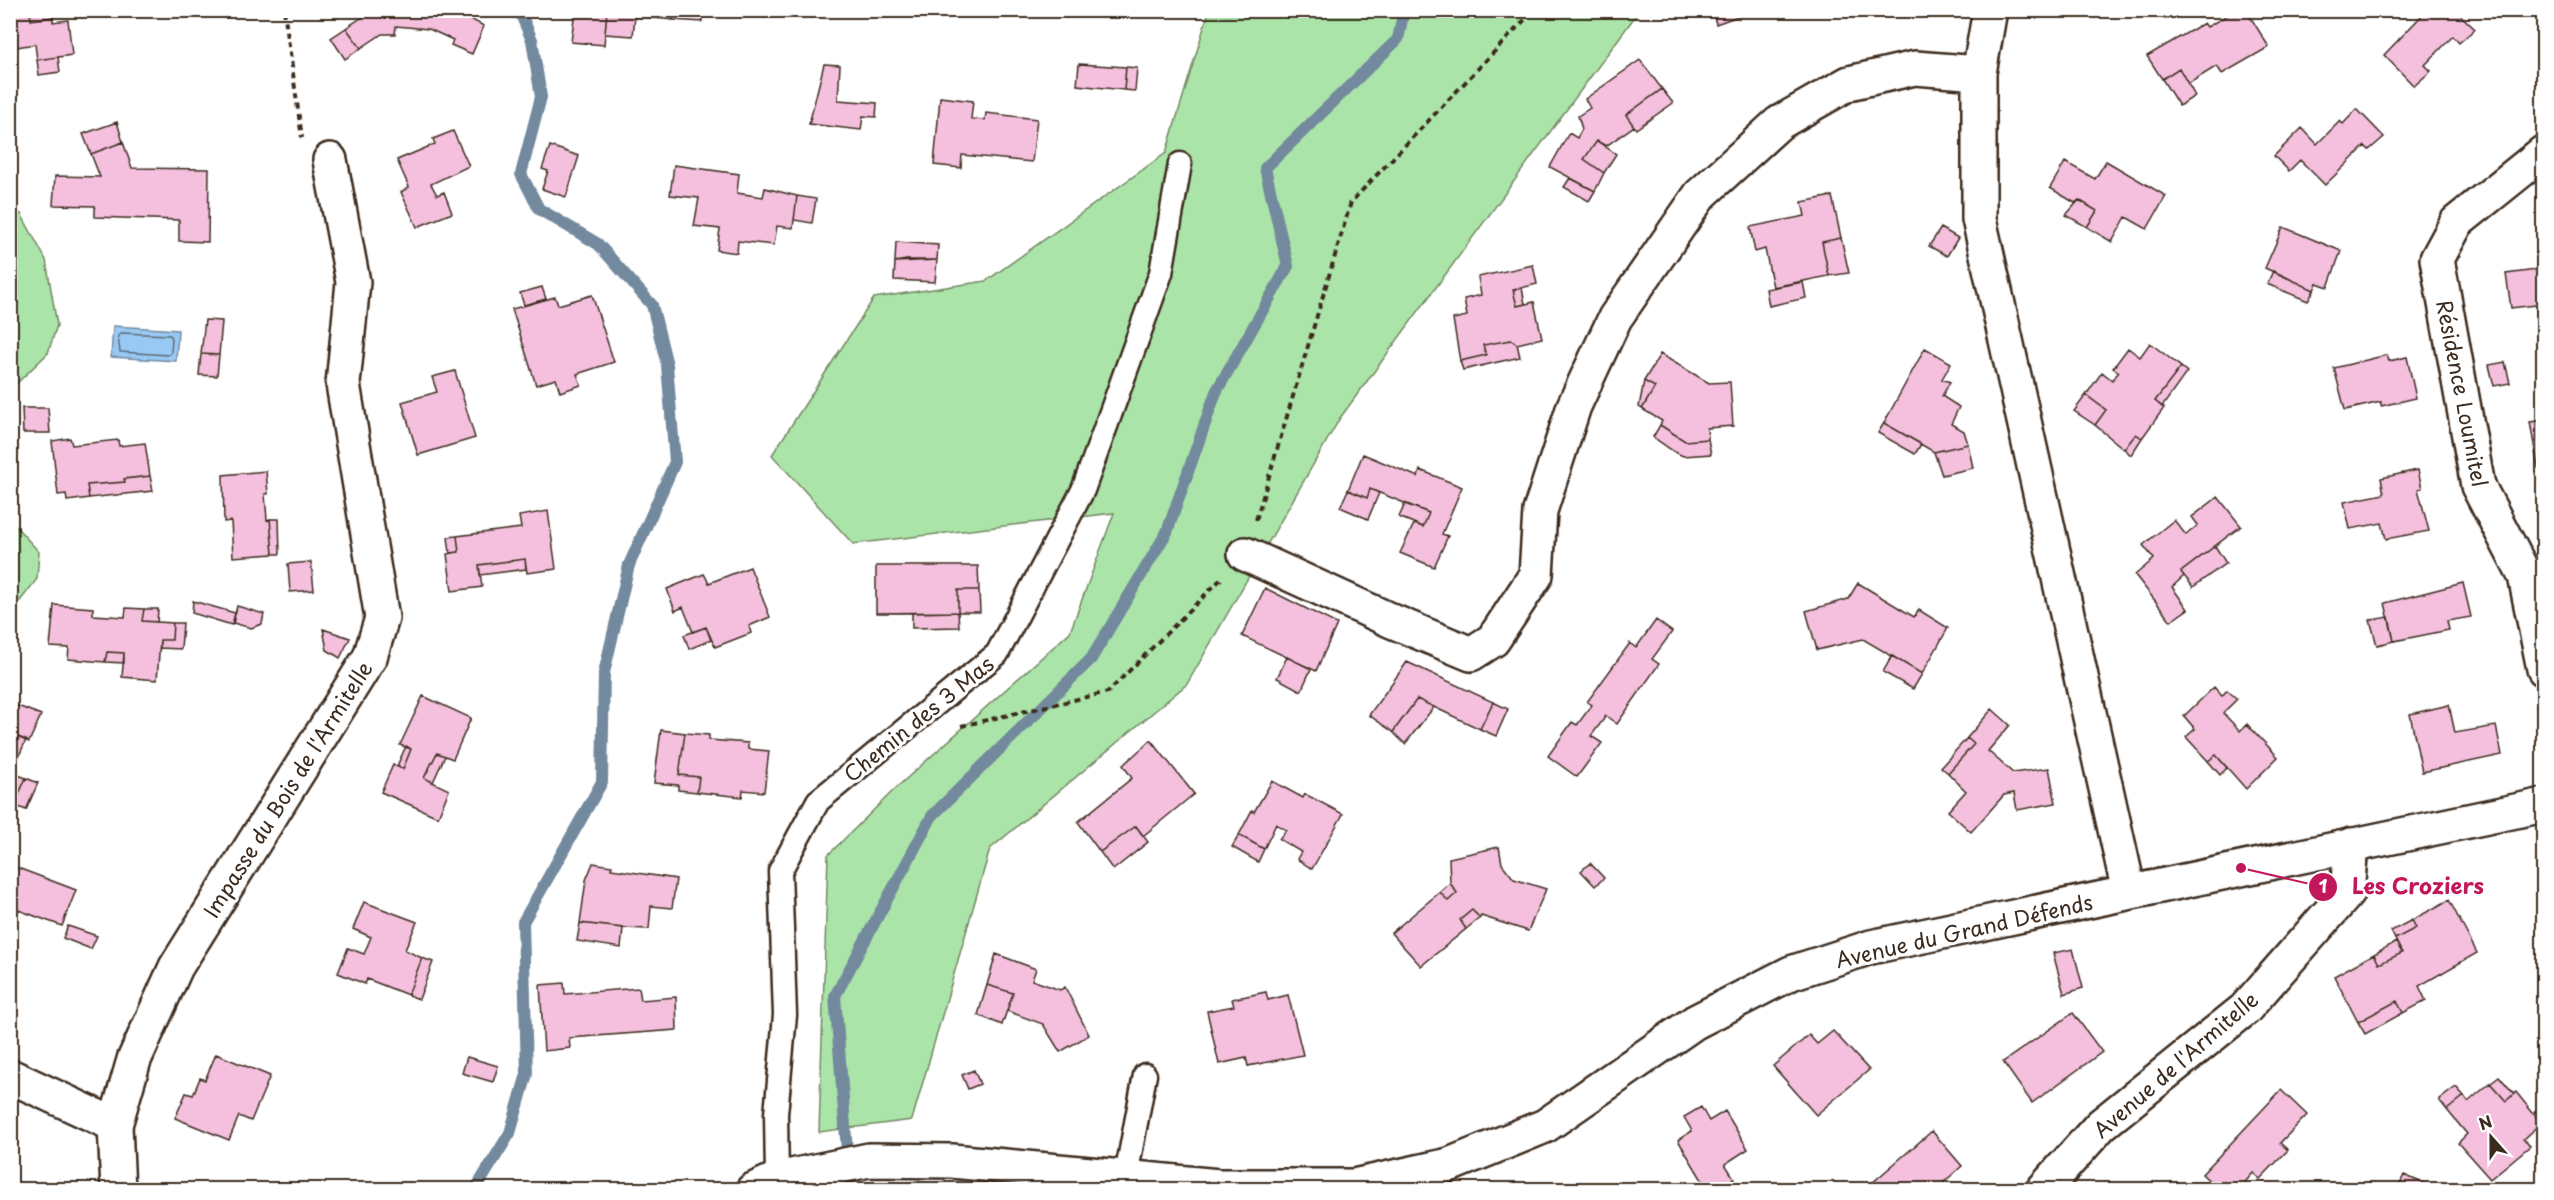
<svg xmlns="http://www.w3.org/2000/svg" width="2554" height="1200" viewBox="0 0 2554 1200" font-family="'Playpen Sans',sans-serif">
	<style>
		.green { fill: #abe4a8; stroke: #738763; stroke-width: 1.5 }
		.water { fill: #98c9f4; stroke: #73899e; stroke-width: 1.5 }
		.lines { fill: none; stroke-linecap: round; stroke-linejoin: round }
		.shore { stroke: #606a74; stroke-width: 1.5 }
		.stream { stroke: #73899e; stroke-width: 12 }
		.building { fill: #f4c0dd; stroke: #3b2a1e; stroke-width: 1.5 }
		.lane-casing { stroke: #3b2a1e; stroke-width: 27 }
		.street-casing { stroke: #3b2a1e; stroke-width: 38 }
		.secondary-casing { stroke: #3b2a1e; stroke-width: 38 }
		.path { stroke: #3b2a1e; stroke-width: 4; stroke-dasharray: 6 4.5; stroke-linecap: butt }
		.lane { stroke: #fff; stroke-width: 22 }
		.street { stroke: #fff; stroke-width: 33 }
		.secondary { stroke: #fff; stroke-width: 33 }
		.labels { text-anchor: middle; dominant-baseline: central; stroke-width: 6; stroke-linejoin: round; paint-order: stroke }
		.street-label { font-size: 21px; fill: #3b2a1e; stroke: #fff }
		.leader { fill: none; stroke: #c2185b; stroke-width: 2 }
		.callout-dot { fill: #c2185b; stroke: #fff; stroke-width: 2 }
		.mark-label { font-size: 18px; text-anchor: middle; font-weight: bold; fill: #fff }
		.callout-label { font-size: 22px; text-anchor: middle; font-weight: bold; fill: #c2185b; stroke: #fff; stroke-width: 6; stroke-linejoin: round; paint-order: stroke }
	</style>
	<rect width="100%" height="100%" fill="#fff"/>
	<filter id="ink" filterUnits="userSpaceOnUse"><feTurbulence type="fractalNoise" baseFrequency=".0167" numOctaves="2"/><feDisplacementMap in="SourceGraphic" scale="12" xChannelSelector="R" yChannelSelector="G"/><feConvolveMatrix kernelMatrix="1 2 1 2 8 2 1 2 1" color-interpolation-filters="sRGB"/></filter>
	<g filter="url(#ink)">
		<path class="green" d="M1209 11H1639L1340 418 1187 684 990 849 912 1120 819 1132 828 855 897 787 1070 632 1114 513 853 544 772 455 874 298 986 281 1166 153Z
			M11 211 21 214 46 260 57 325 48 353 11 389Z
			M10 520 39 552 37 579 20 601 11 602Z"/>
		<path class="water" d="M113 326 178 330 176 361 111 357Z"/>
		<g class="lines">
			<path class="shore" d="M121 333 170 335 172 338 171 353 168 355 120 352 118 336Z"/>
			<path class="stream" d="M475 1190 510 1133 527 1074 523 922 602 782 604 673 629 565 675 462 667 365 652 305 598 244 539 209 521 174 541 97 532 40 519 10
				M850 1190 835 996 932 816 1091 659 1167 532 1216 392 1288 266 1265 168 1398 39 1404 10"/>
		</g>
		<path class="building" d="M51 10 53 17 31 20 30 12Z
			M373 10H464L462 15 484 26 472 54 451 45 453 40 429 29 396 26 395 34H382L361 48 346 28Z
			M575 10H607L604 45 571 42Z
			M607 10H674L673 20 635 16 633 36 605 34Z
			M674 10H702V22L673 20Z
			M1712 10H1755L1716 24Z
			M2236 10H2246L2269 47 2222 74 2217 66 2188 84 2179 68 2162 79 2147 56 2204 23 2207 27Z
			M2427 10H2455L2475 29 2459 43 2453 36 2425 65 2431 71 2414 86 2384 55Z
			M30 12 31 20 53 17V22L68 20 72 55 37 60 35 44 10 48V14Z
			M346 28 361 48 345 59 331 38Z
			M58 57 60 72 39 75 37 60Z
			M1640 60 1662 89 1626 115 1634 126 1606 146 1597 141 1584 159 1604 173 1595 191 1550 167 1569 133 1577 138 1582 129 1578 116 1590 108 1585 99Z
			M824 64 840 65 838 100 877 103 876 117 863 116 861 130 809 124Z
			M1079 64 1126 67 1124 90 1077 85Z
			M1126 67 1137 68 1135 91 1124 90Z
			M2179 68 2195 96 2179 106 2162 79Z
			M1662 89 1673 103 1636 129 1626 115Z
			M940 97 973 101 971 119 985 120 986 113 1037 119 1032 162 962 155 961 168 934 165Z
			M2357 109 2384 137 2369 150 2365 146 2325 185 2300 160 2289 171 2274 156 2302 128 2317 144 2340 121 2343 124Z
			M117 122 123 142 91 154 83 134Z
			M453 131 469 166 431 184 437 195 444 192 452 213 417 227 401 192 409 187 397 160 435 144 433 139Z
			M1597 141 1616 154 1604 173 1584 159Z
			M123 142 132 168 209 169 208 242 179 241V220L95 217V206L53 205 55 176 100 177 91 154Z
			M550 146 579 156 566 197 542 189 548 171 542 169Z
			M2106 161 2166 196 2147 229 2126 217 2112 242 2087 227 2097 211 2079 200 2075 203 2050 188 2065 162 2095 179Z
			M674 165 739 174 737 193 763 197 765 188 797 196 793 228 777 226 774 245 738 241 737 253 717 250 720 229 694 226 699 198 670 195Z
			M1570 178 1595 191 1589 201 1564 187Z
			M797 196 816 199 812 223 794 220Z
			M1832 196 1841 238 1822 242 1829 276 1773 287 1765 249 1755 252 1750 227 1805 216 1802 202Z
			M2079 200 2097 211 2087 227 2066 215Z
			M2283 227 2341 251 2328 287 2317 283 2314 290 2265 268Z
			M1941 228 1958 238 1947 256 1929 246Z
			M1841 238 1849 273 1829 276 1822 242Z
			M896 242 938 245 937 260 895 262Z
			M907 260H937L935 282 894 280 895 262Z
			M1533 265 1537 284 1513 290 1517 306 1534 302 1542 338 1517 344 1511 340 1483 345 1486 355 1460 361 1453 319 1467 316 1464 299 1481 295 1478 277Z
			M2544 269V304L2511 308 2506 274Z
			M2273 271 2314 290 2308 301 2267 284Z
			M1803 282 1806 298 1769 306 1766 289Z
			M542 287 546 299 524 305 520 293Z
			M1522 288 1525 304 1517 306 1513 290Z
			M592 295 614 362 577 374 581 385 560 392 556 379 536 385 512 309 555 297 558 305Z
			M205 320 222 321 219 355 201 354Z
			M1511 340 1517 344 1520 357 1463 370 1460 361 1486 355 1483 345Z
			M2150 343 2181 367 2155 401 2164 408 2142 438 2136 434 2124 449 2095 425 2106 410 2086 395 2102 372 2112 380 2119 372 2113 368 2128 348 2140 357Z
			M1925 348 1951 363 1942 379 1950 382 1942 396 1959 407 1951 424 1964 431 1968 444 1934 452 1884 423Z
			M201 354 219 355 217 376 199 375Z
			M1660 354 1709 383 1730 382 1733 426 1707 428 1708 439 1685 441 1660 425 1662 421 1642 409 1655 387 1644 381Z
			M2387 355 2389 361 2407 357 2416 398 2381 406V402L2345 410 2334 368Z
			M2505 362 2510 383 2494 386 2489 365Z
			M2181 367 2187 372 2162 407 2155 401Z
			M455 371 475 438 418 455 402 402 437 392 432 377Z
			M1644 381 1655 387 1642 409 1639 407Z
			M2086 395 2106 410 2095 425 2074 411Z
			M22 408H48L50 433H23Z
			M2544 420V467L2538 468 2530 422Z
			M1884 423 1921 444 1915 454 1878 433Z
			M1660 425 1685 441 1708 439 1711 454 1683 456 1673 451 1653 437Z
			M2136 434 2142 438 2131 455 2124 449Z
			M70 438 72 445 118 440 119 446 145 443 150 476 124 479 125 482 87 485 89 498 67 501 66 494 58 495 52 441Z
			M1968 444 1973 468 1942 475 1934 452Z
			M1363 454 1418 477 1420 470 1462 487 1442 534 1448 536 1434 567 1400 553 1414 524 1423 527 1429 513 1370 489 1367 498 1348 490Z
			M2418 470 2422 488 2418 489 2429 531 2386 539 2382 523 2350 529 2344 502 2384 494 2381 478Z
			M266 471 268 494H265L267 520 270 519 273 554 233 557 231 521 224 522 223 475Z
			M150 476 153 491 89 498 87 485 125 482 124 479Z
			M1370 489 1379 493 1368 519 1340 507 1348 490 1367 498Z
			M2218 497 2241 526 2181 572 2184 576 2172 587 2188 609 2171 621 2135 575 2154 559 2143 545 2174 520 2186 535 2198 525 2192 517Z
			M1405 504 1429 513 1423 527 1399 517Z
			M548 511 556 569 527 573 525 559 479 565 482 587 452 591 447 554 459 552 457 536 521 528 519 516Z
			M270 519H279L280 554H273Z
			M457 536 459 552 450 553 448 537Z
			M2215 546 2226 563 2193 587 2181 572Z
			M525 559 526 569 480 575 479 565Z
			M311 562 314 590 290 592 288 564Z
			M876 566H978L979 590H958V612L876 613Z
			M750 567 770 617 749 626 751 633 715 647 706 627 693 632 683 607 675 611 667 589 704 574 709 583Z
			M1858 583 1914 617 1919 610 1948 628 1922 674 1863 639 1817 650 1806 611 1848 599Z
			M2463 583 2471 617 2447 621 2449 630 2394 641 2385 603Z
			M1265 588 1337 624 1316 671 1242 636Z
			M958 590H979L980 612H958Z
			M193 601 235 613 232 625 192 613Z
			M54 605 93 608V615L125 617 126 608 144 609 142 621 173 623 172 640H160L157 680 122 677 124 653 107 652 105 662 68 659 69 648 50 647Z
			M237 606 264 614 262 624 251 628 233 623Z
			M144 609H158L157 622 142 621Z
			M958 612 959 627 912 628V613Z
			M2389 617 2394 641 2377 645 2370 620Z
			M1656 620 1672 632 1652 659 1659 664 1617 724 1606 716 1591 736 1602 743 1577 777 1548 756 1572 722 1577 725 1592 705 1587 702 1630 643 1636 648Z
			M173 623H183L181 649 160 648V640H172Z
			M706 627 711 640 689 649 684 635Z
			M323 629 350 638 340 658 327 650Z
			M107 652 124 653V663L105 662Z
			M1892 656 1922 674 1913 689 1883 672Z
			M1287 657 1311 669 1301 691 1277 678Z
			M1407 662 1493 702 1480 729 1417 699 1393 732 1369 715Z
			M2214 687 2222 696 2227 690 2237 699 2223 713 2240 731 2247 724 2278 757 2246 789 2216 755 2208 761 2186 737 2195 729 2184 716Z
			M423 696 471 718 453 759 437 753 424 778 449 790 438 817 381 792 393 765 403 769 411 749 400 745Z
			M1417 699 1434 707 1405 744 1393 732Z
			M1493 702 1508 709 1496 736 1480 729Z
			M10 703 41 715 29 742 10 734Z
			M2449 705 2455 733 2496 726 2502 755 2422 772 2410 714Z
			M1992 709 2010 725 1988 751 2013 773 2049 768 2056 803 2017 810 2014 793 2004 795 1971 832 1948 811 1966 791 1948 773 1974 744 1967 738Z
			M661 730 685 733 679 775 699 777 697 792 678 790V785L654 783Z
			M685 733 709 735V740L748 743V749L769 751 764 792 743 790 742 797 697 792 699 777 679 775Z
			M10 734 26 740 12 772H10Z
			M1967 738 1974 744 1948 773 1941 767Z
			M1151 740 1194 794 1143 836 1136 826 1100 852 1078 822 1132 778 1123 765Z
			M406 746 411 749 403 769 397 766Z
			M437 753 445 756 433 782 424 778Z
			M2216 755 2227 768 2220 775 2208 761Z
			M10 772 26 778 14 805 10 804Z
			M26 778 38 783 26 810 14 805Z
			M1272 781 1303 798 1305 794 1343 814 1312 869 1297 859 1301 852 1279 839 1286 830 1276 824 1264 849 1239 835 1252 810 1254 812Z
			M1136 826 1148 842 1113 870 1100 852Z
			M1239 835 1264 849 1258 862 1232 847Z
			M1499 847 1502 864 1514 879 1546 889 1528 931 1481 916 1480 918 1472 910 1460 920 1466 929 1421 966 1391 933 1440 892 1448 901 1457 893 1450 883 1449 858Z
			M593 863 612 866 611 869 676 879 672 908 651 906 649 929 623 928 580 923 586 880Z
			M1590 863 1604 878 1595 886 1581 871Z
			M10 865 76 890 62 926 13 908 10 915Z
			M1450 883 1457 893 1448 901 1440 892Z
			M2449 900 2477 953 2419 986 2426 1001 2403 1013 2397 1001 2358 1022 2334 976 2374 954 2379 964 2402 953 2395 939 2416 928 2412 920Z
			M364 902 417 922 405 950 422 958 408 995 367 979 365 984 338 973 348 948 364 954 371 937 353 929Z
			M1472 910 1480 918 1466 929 1460 920Z
			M2412 920 2416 928 2395 939 2391 931Z
			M580 923 623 928 621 948 577 941Z
			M68 926 97 936 91 949 63 938Z
			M2396 942 2402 953 2379 964 2374 954Z
			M2073 949 2083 988 2064 994 2053 953Z
			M996 954 1036 969 1032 980 1060 990 1065 987 1089 1035 1060 1052 1043 1024 1007 1011 1013 993 987 985Z
			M422 958 433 962 419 999 408 995Z
			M564 983 565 994 639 988 641 1000 676 997 677 1030 569 1038 570 1048 544 1051 540 985Z
			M987 985 1013 993 1002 1025 978 1015Z
			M1266 992 1268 1000 1288 995 1303 1055 1248 1066 1246 1058 1219 1064 1207 1011 1234 1006 1232 999Z
			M2397 1001 2403 1013 2365 1034 2358 1022Z
			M2073 1013 2102 1052 2032 1103 2003 1062Z
			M1833 1031 1869 1070 1816 1115 1773 1066 1809 1035 1817 1044Z
			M216 1054 270 1076 251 1121 239 1116 229 1140 175 1118 186 1093 193 1095 200 1078 205 1080Z
			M467 1057 498 1066 493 1082 462 1073Z
			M974 1070 980 1084 968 1089 962 1075Z
			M2499 1076 2514 1094 2506 1101 2490 1083Z
			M2490 1083 2506 1101 2516 1092 2541 1123 2523 1139 2530 1146 2490 1179 2458 1143 2467 1134 2447 1110 2464 1096 2468 1102Z
			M2456 1087 2464 1096 2447 1110 2439 1100Z
			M2281 1090 2307 1115 2280 1143 2288 1150 2260 1179 2253 1173 2238 1190H2219L2202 1174Z
			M1701 1107 1709 1121 1725 1111 1748 1149 1725 1164 1734 1178 1716 1190H1708L1678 1140 1692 1131 1684 1117Z
			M1932 1131 1962 1166 1935 1190H1864Z
			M2404 1175 2439 1190H2397Z"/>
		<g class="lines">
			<g class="lane-casing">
				<path id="lane" d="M1126 1176 1145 1075
					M777 1179 776 1114 785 1015 780 871 818 801 997 654 1083 490 1161 273 1180 164"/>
			</g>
			<g class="street-casing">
				<path id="street" d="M1990 10 1979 73V219L2129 892
					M2544 152 2457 222 2437 259 2478 486 2525 576 2544 669
					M1245 554 1392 621 1471 654 1493 640 1536 575 1540 511 1574 406 1615 318 1700 195 1779 123 1849 83 1915 68 1979 73
					M10 1076 115 1125
					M118 1190 115 1125 134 1060 176 967 370 657 382 618 343 384 353 282 330 160
					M2043 1190 2101 1125 2245 1009 2347 893 2351 845"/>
			</g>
			<g class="secondary-casing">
				<path id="secondary" d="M753 1190 777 1179 869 1160 952 1161 1219 1186H1353L1449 1165 1545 1126 1695 1022 1791 973 1871 947 2544 805"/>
			</g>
			<path class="path" d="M284 10 302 138
				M1256 520 1351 202 1534 10
				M961 726 1108 692 1221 579"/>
			<use href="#lane" class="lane"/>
			<use href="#street" class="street"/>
			<use href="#secondary" class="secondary"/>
		</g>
	</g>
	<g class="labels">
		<g class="street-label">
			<text transform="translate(2463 393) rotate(79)">Résidence Loumitel</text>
			<text transform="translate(918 718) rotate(-39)">Chemin des 3 Mas</text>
			<text transform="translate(287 789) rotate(-58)">Impasse du Bois de l'Armitelle</text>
			<text transform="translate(1964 930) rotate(-13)">Avenue du Grand Défends</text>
			<text transform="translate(2175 1064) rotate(-41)">Avenue de l'Armitelle</text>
		</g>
	</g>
	<path class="leader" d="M2241 868L2323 887"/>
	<g class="callout-dot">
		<circle cx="2241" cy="868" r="6"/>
		<circle cx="2323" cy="887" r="15"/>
	</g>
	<g class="mark-label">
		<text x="2323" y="893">1</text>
	</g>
	<g class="callout-label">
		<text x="2418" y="894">Les Croziers</text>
	</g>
	<rect width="2554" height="1200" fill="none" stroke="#fff" stroke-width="36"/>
	<rect x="18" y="18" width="2518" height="1164" fill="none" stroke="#3b2a1e" stroke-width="2" filter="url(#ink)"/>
	<g transform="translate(2491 1137) rotate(339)" stroke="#ffffff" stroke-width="4.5" paint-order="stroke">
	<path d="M0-4.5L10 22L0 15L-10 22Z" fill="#3b2a1e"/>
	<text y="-9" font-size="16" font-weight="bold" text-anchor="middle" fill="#3b2a1e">N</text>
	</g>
</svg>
